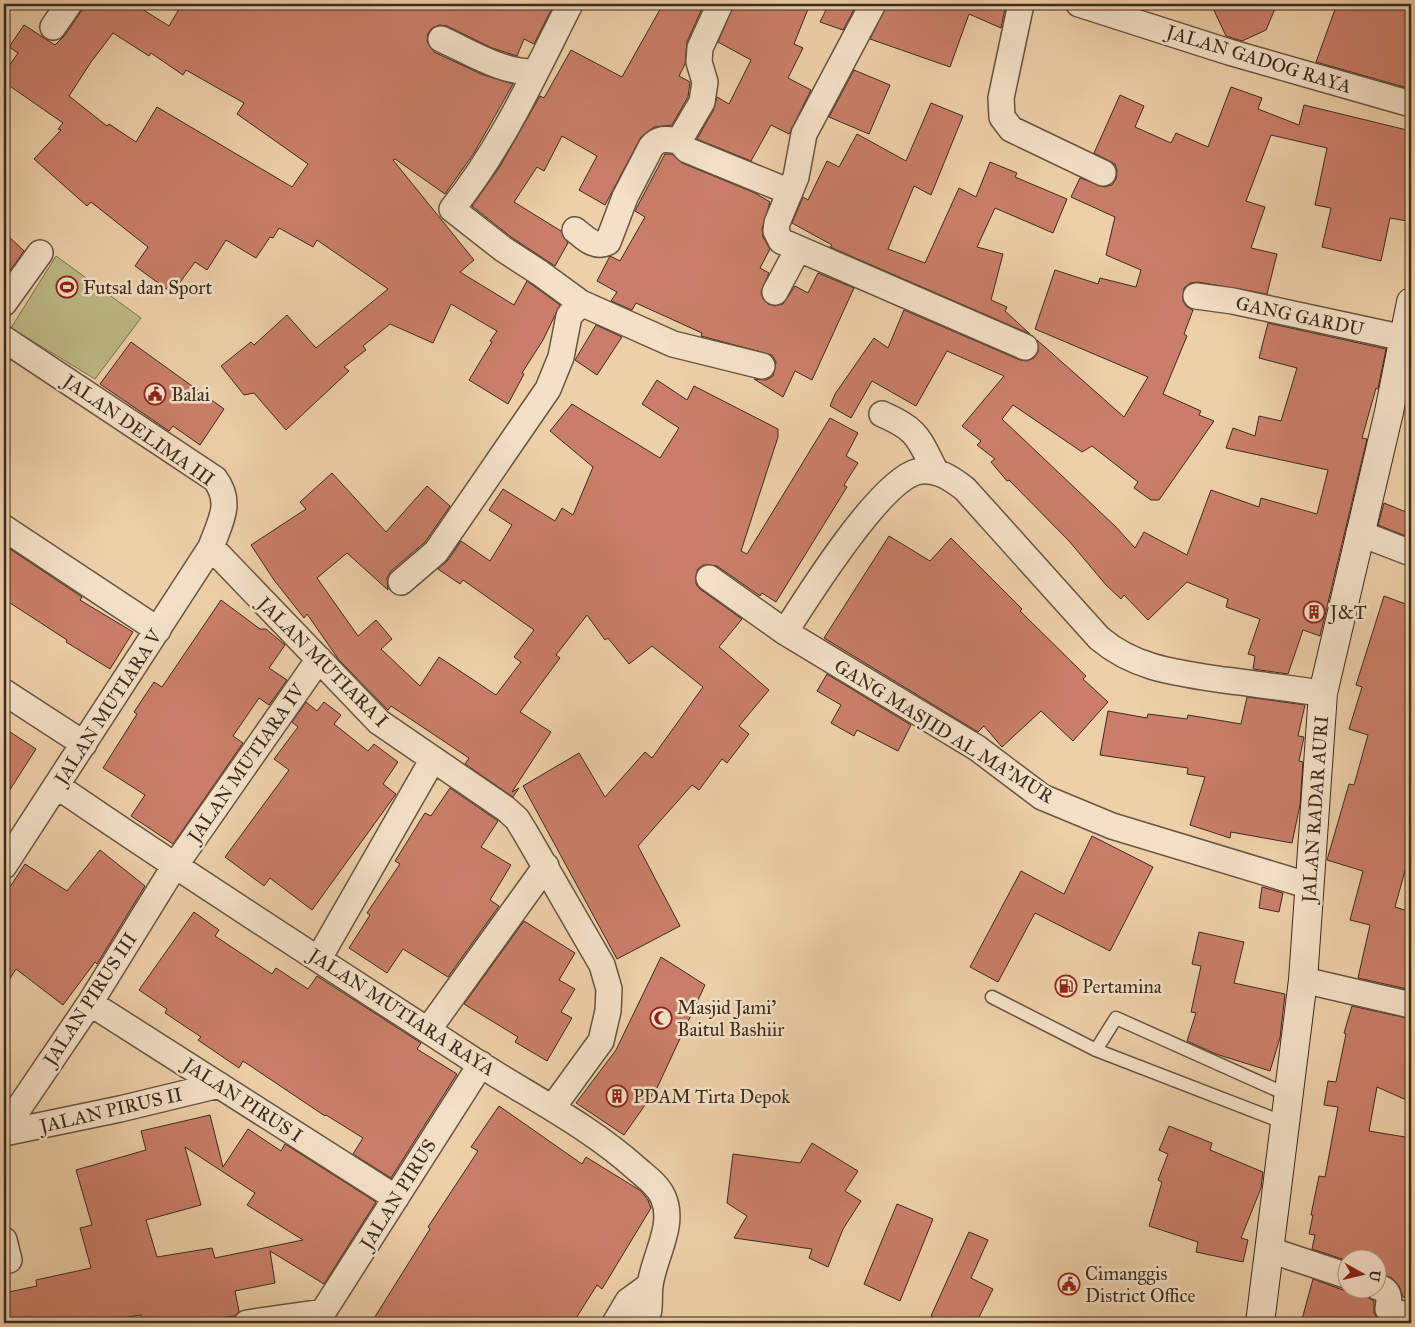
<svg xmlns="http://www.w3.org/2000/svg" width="1415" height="1327" viewBox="0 0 1415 1327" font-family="'IM FELL Great Primer',serif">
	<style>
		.green { fill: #bdb984; stroke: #7c7250 }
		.building { fill: #ca7e69; stroke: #3b2b1d; fill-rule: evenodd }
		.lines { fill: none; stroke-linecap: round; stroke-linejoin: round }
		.lane-casing { stroke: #685440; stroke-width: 15 }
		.street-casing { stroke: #685440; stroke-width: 28 }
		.secondary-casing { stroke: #3b2b1d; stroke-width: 30 }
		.lane { stroke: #f3e0c6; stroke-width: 12 }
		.street { stroke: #f3e0c6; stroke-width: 25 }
		.secondary { stroke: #f3e0c6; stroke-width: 28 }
		.labels { text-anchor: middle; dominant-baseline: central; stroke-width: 5; stroke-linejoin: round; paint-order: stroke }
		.street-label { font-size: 19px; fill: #3b2b1d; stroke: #f3e0c6 }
		.poi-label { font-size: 19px; fill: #3b2b1d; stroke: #f3e0c6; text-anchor: start }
	</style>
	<rect width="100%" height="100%" fill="#edcfa8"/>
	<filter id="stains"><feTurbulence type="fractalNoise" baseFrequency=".004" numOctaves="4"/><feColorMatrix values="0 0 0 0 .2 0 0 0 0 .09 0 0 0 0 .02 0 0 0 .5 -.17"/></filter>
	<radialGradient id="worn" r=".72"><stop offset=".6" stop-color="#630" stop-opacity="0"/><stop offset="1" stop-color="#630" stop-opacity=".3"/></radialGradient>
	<path class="green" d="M56 256 141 318 95 379 11 328Z"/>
	<path class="building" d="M86 4H134L169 26 182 4H554L534 44 524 39 517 56 492 48 447 26 439 25 432 28 428 33 427 41 434 52 481 74 513 84 474 153 445 194 395 159 393 160 474 260 460 272 514 305 527 281 560 305 543 340 522 373 524 374 508 404 469 380 492 342 490 341 497 331 451 304 433 343 390 324 363 346 366 350 344 367 349 371 286 430 254 393 244 395 221 366 251 342 254 345 287 315 316 348 388 289 317 240 313 247 279 228 273 238 270 237 256 258 226 240 207 270 195 262 172 293 135 266 148 247 91 202 87 206 34 159 61 130 58 129 63 123 4 82V73L18 53 9 47 24 25 55 45 65 35ZM113 33 149 56 151 53 183 75 186 70 244 103 237 114 308 164 292 187 157 107 136 142 109 124 107 126 69 96 91 62Z
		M663 4H704L687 42 685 64 679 76 690 82 688 97 672 125 654 127 641 137 605 205 579 190 597 156 562 136 544 171 537 167 514 202 561 231 568 243 555 266 511 237 472 206 499 168 540 96 544 98 571 50 622 77Z
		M734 4H810L794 44 803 48 788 78 811 90 789 134 771 125 751 161 697 139 714 109 717 97 729 104 751 60 718 42Z
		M829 4H857L843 30 820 22Z
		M887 4H994L1005 9 1001 28 969 14 950 67 870 39Z
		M1211 4H1277L1266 30 1242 41 1226 36Z
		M1337 4H1411V89L1316 62Z
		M854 70 890 85 869 134 829 117Z
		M1231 87 1262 98 1258 109 1299 125 1304 105 1411 131V198L1407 221 1390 218 1381 261 1322 247 1331 208 1315 205 1327 148 1271 135 1246 201 1265 207 1251 248 1277 254 1267 294 1198 282 1190 283 1184 288 1183 301 1187 307 1193 310 1184 334 1187 336 1163 394 1201 411 1199 415 1214 421 1159 500H1151L1134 488 1138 482 1092 446 1082 452 1013 405 1002 419 1116 527 1135 548 1144 532 1187 555 1211 490 1259 507 1261 498 1317 514 1328 470 1226 448 1233 428 1255 436 1259 416 1281 421 1297 368 1259 358 1268 323 1386 349 1378 389 1376 388 1362 438 1367 439 1320 636 1303 630 1288 674 1253 669 1255 656 1248 654 1260 619 1226 607 1228 599 1187 582 1148 620 1124 595 1121 599 1106 585 1069 541 1009 480 1007 481 991 462 995 459 977 445 981 441 962 426 1004 376 947 351 916 406 872 381 851 418 830 406 835 394 874 338 888 348 904 310 1020 360 1027 361 1034 358 1038 352 1037 340 1124 417 1148 377 1035 329 1055 270 1098 284 1100 278 1136 287 1141 270 1106 255 1115 217 1071 197 1080 178 1104 187 1112 185 1116 179 1117 171 1115 164 1094 153 1120 95 1144 106 1135 127 1171 143 1176 133 1208 147Z
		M931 103 963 116 931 195 914 186 888 249 925 263 959 188 976 197 990 162 1017 173 1015 177 1067 199 1053 233 995 208 977 247 1003 254 991 300 1007 307 1005 311 1030 334 830 247 832 245 792 223 803 197 808 200 827 161 839 167 857 134 906 161Z
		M665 154H672L682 163 755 193 770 202 762 229 763 237 770 249 760 268 769 273 761 292 763 299 768 304 775 306 783 304 795 286 808 293 818 273 854 288 812 380 795 371 783 397 754 379 766 380 773 376 776 362 772 355 701 336 702 333 636 303 632 310 611 301 617 292 597 281 610 256 620 261 645 217 635 211Z
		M4 232 24 251 4 279Z
		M596 325 622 337 597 375 575 360Z
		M131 342 224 409 200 445 173 426 169 431 100 384Z
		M657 380 687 400 694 386 778 429V437L741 551 747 554 830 418 858 433 846 456 858 463 844 485 847 487 776 602 762 593 760 596 717 566 703 565 697 570 696 584 700 589 742 619 719 647 769 690 739 726 749 734 727 763 722 759 699 790 692 785 638 846 680 926 617 959 523 786 579 753 605 797 645 752 652 758 703 687 652 646 629 664 608 638 605 640 587 615 556 655 560 658 520 712 551 732 512 792 519 788 513 797 465 764 469 758 391 706 388 710 339 660 307 614 304 618 274 580 251 545 306 509 300 502 332 473 386 532 427 486 450 506 425 542 391 571 387 578 388 590 347 553 317 578 358 636 376 620 392 639 381 649 420 686 439 657 496 695 521 662 514 657 534 630 463 580 460 584 438 569 448 560 461 541 490 561 512 525 489 510 503 489 555 521 562 508 573 515 593 467 550 431 572 404 660 458 679 428 642 404Z
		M1384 503 1411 514V538L1378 525Z
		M889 536 930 561 951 538 1022 609 1020 611 1086 676 1083 679 1108 702 1073 741 1041 711 1002 747 984 726 978 732 824 638Z
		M4 545 82 597 80 600 133 632 110 669 66 642 67 640 4 599Z
		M1384 596 1411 606V849L1395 907 1411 912V970L1407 989 1358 978 1370 925 1350 920 1363 871 1327 860 1349 784 1354 785 1368 735 1349 729 1362 687 1356 685Z
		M221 600 260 629H266L285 645 269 668 287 680 269 705 259 698 233 736 243 743 173 844 131 816 145 795 103 768 137 714 134 712 154 682 162 687Z
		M827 674 911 725 898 751 857 730 854 736 831 723 841 705 817 691Z
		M1247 697 1305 705 1298 736 1304 737 1299 761 1303 762 1300 805 1292 843 1231 832 1230 838 1190 825 1205 777 1187 774 1188 768 1100 755 1108 711 1147 718 1148 714 1187 719 1188 715 1241 724Z
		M306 702 317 711 324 702 341 715 334 724 368 751 374 744 398 762 383 784 396 794 312 910 270 878 264 886 225 857 289 770 274 759 298 727 292 722Z
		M4 728 36 749 4 799Z
		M450 788 498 821 481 847 511 865 490 900 499 906 448 977 403 949 387 973 349 948 370 915 367 913 400 864 395 861 425 813 431 816Z
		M1092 836 1153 867 1110 951 1035 913 998 982 970 967 1021 871 1064 894Z
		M100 850 145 886 97 964 95 962 63 1005 16 969 4 988V896L25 864 67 891Z
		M1262 887 1283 893 1279 912 1259 908Z
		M194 912 219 930 215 936 272 974 276 968 308 989 317 976 421 1043 417 1049 457 1074 391 1178 353 1154 363 1138 326 1115 325 1116 243 1061 239 1068 198 1040 201 1037 165 1013 167 1009 139 990Z
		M524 921 575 953 559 980 575 989 561 1012 572 1018 547 1061 515 1042 518 1037 464 1004Z
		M1199 932 1244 942 1234 983 1285 994 1280 1038 1270 1071 1216 1054 1187 1041 1196 1013 1191 1012 1201 966 1192 964Z
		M661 957 705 985 657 1088 624 1135 576 1103 616 1050Z
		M1352 1006 1411 1019V1044L1405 1067 1411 1070V1102L1377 1087 1369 1131 1411 1138V1299L1403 1297 1399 1286 1392 1278 1378 1273V1260L1348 1261 1312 1249 1315 1235 1309 1234 1313 1215H1311L1319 1176 1325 1177 1338 1107 1324 1105 1328 1081 1336 1082 1346 1034 1344 1033Z
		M499 1106 582 1164 586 1157 641 1191 648 1200 651 1208 602 1289 597 1285 573 1323H371L430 1229 428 1227 478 1151 471 1147Z
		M210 1115 223 1167 248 1129 281 1151 285 1144 376 1202 324 1284 270 1251 275 1283 235 1291 239 1311 235 1316 175 1323H143L141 1315 91 1323H8L4 1293 37 1286 36 1280 91 1268 80 1228 92 1225 76 1170 146 1150 141 1131ZM185 1147 255 1193 247 1205 303 1240 215 1258 212 1248 157 1257 146 1220 201 1205Z
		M1169 1126 1212 1143 1210 1150 1263 1172 1261 1188 1241 1238 1248 1240 1243 1262 1196 1252 1198 1242 1149 1226 1162 1182 1158 1180 1168 1154 1159 1150Z
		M812 1143 858 1171 845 1191 861 1201 843 1229 828 1267 809 1258 812 1249 734 1238 747 1216 727 1203 733 1154 800 1163Z
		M897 1204 933 1219 900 1301 864 1284Z
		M969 1232 988 1240 971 1278 993 1289 976 1323H946L931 1316Z
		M1313 1279 1343 1290H1364L1367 1297 1374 1301V1313L1377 1318 1375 1323H1301Z"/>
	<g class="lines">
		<g class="lane-casing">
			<path id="lane" d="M992 997 1096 1050 1285 1123
				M1096 1050 1116 1018 1288 1095"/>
		</g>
		<g class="street-casing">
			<path id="street" d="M570 4C534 75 502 147 452 209L503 249 540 273 581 303 673 344 762 366
				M873 4 804 134 796 177 777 223 776 231 781 241 1025 347
				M1021 4 1001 98 1002 117 1011 129 1103 173
				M1079 4 1229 52 1411 104
				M53 27 69 4
				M441 39C470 52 502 73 535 72
				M679 141 702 102 705 82 699 62 700 48 720 4
				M575 230C585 238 595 249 608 242L625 197 651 147C659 137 667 139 679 141L687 150 790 192
				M775 292 798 249
				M1196 296 1233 301 1404 338
				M4 303 40 253
				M4 339 215 479C233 503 220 522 211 547L4 866
				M882 414C919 430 918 438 936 472
				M4 528 158 630
				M1359 533 1411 553
				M211 547 379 722 506 809 517 819 525 832 602 965 609 989 608 1011 601 1041 553 1107
				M709 578 785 632 977 748 1042 797 1112 826 1310 886
				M401 582 436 552 548 389 561 357 569 316 581 303
				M785 632C808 596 878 484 916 472 935 467 951 478 965 489L1099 638C1135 669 1178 673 1224 680 1257 684 1290 689 1323 693
				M4 692 84 744
				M57 786C195 881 337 971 478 1063 531 1097 589 1126 637 1169 646 1177 658 1185 663 1197 676 1225 653 1258 650 1286 648 1299 652 1311 644 1323
				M319 958 433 759
				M1303 980 1411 1005
				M90 1003 396 1198
				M428 1030 546 866
				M4 1130 90 1003 174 867 319 659
				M4 1133 120 1109 219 1085
				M4 1240 9 1260
				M1270 1250 1348 1276
				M1378 1287C1389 1290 1390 1298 1388 1309L1411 1317
				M247 1323 323 1312
				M316 1323 481 1064
				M615 1323 628 1301 650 1285"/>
		</g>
		<g class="secondary-casing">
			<path id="secondary" d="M1260 1323 1303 980 1323 693 1389 412 1411 302"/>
		</g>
		<use href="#lane" class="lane"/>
		<use href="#street" class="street"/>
		<use href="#secondary" class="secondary"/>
	</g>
	<defs>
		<g id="stadium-ring" transform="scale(1.125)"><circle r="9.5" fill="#f3e0c6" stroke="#8f2418" stroke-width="1.5"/><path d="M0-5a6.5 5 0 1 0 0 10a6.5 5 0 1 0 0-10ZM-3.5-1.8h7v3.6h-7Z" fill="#8f2418"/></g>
		<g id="civic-ring" transform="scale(1.125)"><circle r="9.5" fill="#f3e0c6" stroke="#8f2418" stroke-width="1.5"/><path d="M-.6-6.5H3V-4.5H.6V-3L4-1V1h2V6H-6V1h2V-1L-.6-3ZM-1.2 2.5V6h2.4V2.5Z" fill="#8f2418"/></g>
		<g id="building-ring" transform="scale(1.125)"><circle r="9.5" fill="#f3e0c6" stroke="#8f2418" stroke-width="1.5"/><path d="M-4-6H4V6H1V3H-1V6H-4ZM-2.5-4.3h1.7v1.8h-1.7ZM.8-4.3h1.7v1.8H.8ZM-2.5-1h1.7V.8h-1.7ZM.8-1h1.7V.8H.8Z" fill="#8f2418"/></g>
		<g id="fuel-ring" transform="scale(1.125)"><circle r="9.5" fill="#f3e0c6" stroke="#8f2418" stroke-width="1.5"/><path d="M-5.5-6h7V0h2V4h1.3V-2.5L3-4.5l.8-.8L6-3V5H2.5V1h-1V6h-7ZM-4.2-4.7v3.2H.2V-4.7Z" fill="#8f2418"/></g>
		<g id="mosque-ring" transform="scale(1.125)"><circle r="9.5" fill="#f3e0c6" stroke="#8f2418" stroke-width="1.5"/><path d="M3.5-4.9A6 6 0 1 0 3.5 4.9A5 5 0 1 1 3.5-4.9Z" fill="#8f2418"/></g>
	</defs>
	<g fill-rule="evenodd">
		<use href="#stadium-ring" x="67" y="287"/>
		<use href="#civic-ring" x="155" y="394"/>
		<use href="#building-ring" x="1314" y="612"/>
		<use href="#fuel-ring" x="1066" y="986"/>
		<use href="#mosque-ring" x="661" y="1018"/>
		<use href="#building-ring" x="617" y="1096"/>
		<use href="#civic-ring" x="1069" y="1284"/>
	</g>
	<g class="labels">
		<g class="street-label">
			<text transform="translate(1259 59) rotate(17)">JALAN GADOG RAYA</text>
			<text transform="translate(1300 316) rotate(12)">GANG GARDU</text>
			<text transform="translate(139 430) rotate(35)">JALAN DELIMA III</text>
			<text transform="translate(323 662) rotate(45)">JALAN MUTIARA I</text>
			<text transform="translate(108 707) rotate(-57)">JALAN MUTIARA V</text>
			<text transform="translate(944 731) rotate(32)">GANG MASJID AL MA'MUR</text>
			<text transform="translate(246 763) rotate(-55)">JALAN MUTIARA IV</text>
			<text transform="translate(1315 809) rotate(-86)">JALAN RADAR AURI</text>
			<text transform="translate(90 999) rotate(-57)">JALAN PIRUS III</text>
			<text transform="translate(402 1012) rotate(33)">JALAN MUTIARA RAYA</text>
			<text transform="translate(243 1100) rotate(33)">JALAN PIRUS I</text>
			<text transform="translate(111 1110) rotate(-13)">JALAN PIRUS II</text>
			<text transform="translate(398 1194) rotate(-58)">JALAN PIRUS</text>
		</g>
		<g class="poi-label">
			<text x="83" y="287">Futsal dan Sport</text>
			<text x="171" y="394">Balai</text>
			<text x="1330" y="612">J&amp;T</text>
			<text x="1082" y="986">Pertamina</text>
			<text x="677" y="1007">Masjid Jami'<tspan x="677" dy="22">Baitul Bashiir</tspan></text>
			<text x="633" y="1096">PDAM Tirta Depok</text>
			<text x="1085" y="1273">Cimanggis<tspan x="1085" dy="22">District Office</tspan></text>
		</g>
	</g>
	<rect width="1415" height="1327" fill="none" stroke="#edcfa8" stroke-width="20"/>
	<rect x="5" y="5" width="1405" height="1317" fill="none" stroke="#3b2b1d" stroke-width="2.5"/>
	<rect x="10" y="10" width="1395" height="1307" fill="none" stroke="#3b2b1d"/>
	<g transform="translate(1362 1274) rotate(98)"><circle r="24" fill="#f3e0c6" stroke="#a99882"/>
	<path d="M0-4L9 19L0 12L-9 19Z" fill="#8f2418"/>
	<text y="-8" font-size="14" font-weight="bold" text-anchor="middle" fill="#3b2b1d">U</text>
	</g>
	<rect width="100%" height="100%" filter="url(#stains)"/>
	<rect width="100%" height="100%" fill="url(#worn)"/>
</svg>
